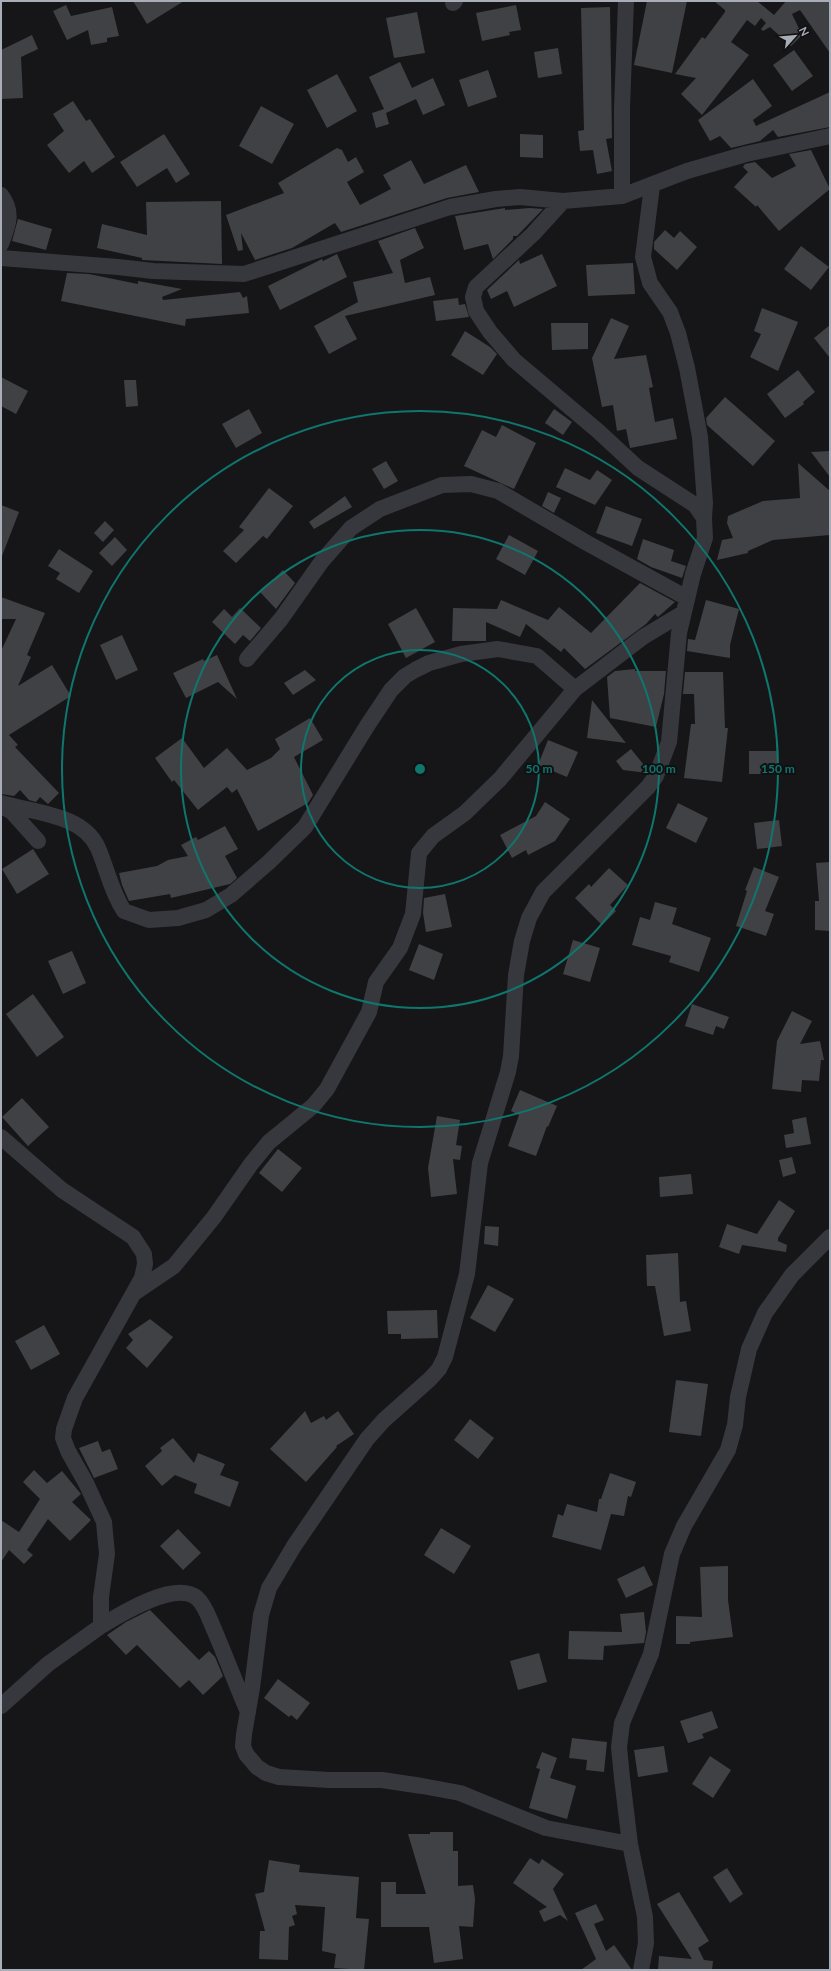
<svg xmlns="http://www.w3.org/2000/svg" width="831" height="1971" viewBox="0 0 831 1971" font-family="Lato,sans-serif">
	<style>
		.building { fill: #404145 }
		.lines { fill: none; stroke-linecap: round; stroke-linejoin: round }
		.minor { stroke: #37383d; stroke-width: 16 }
		.ring { fill: none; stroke: #0f766e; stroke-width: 2 }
		.centre { fill: #0f766e; stroke: #111113; stroke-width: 2 }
		.ring-label { font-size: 12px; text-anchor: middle; font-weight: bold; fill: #0f766e; stroke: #111113; stroke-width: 4; stroke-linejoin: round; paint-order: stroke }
	</style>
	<rect width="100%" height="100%" fill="#161618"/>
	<path class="building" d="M133 1H184L147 24Z
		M647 1H687L672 73 634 65Z
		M714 1H757L774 15 786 1H830V53L800 10 792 14 802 35 791 46 770 27 763 31 761 29 766 23 761 18 755 26 747 20 731 42 749 55 702 115 681 94 696 78 675 74 702 37 705 39 725 12V10Z
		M66 5 71 16 112 7 119 36 107 38V42L91 45 88 30 67 40 53 11Z
		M516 5 521 30 509 32 510 35 482 41 476 13Z
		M610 7 612 138 606 139 612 171 597 174 593 150 580 151 578 131 584 130 581 8Z
		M417 12 425 53 394 58 386 18Z
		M32 35 38 49 21 57 23 98 1 99V50Z
		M558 48 562 74 538 78 534 52Z
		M794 50 813 76 792 91 773 65Z
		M400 62 412 88 433 78 445 105 423 115 416 99 386 113 389 124 376 128 372 113 384 109 369 77Z
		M488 70 497 97 468 107 459 80Z
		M337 74 357 111 327 128 307 90Z
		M753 79 772 106 753 120 756 126 830 92V127L778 137 773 130 760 141 731 148 720 136 710 141 698 120Z
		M73 101 86 121 90 119 115 157 92 173 84 161 69 173 47 145 64 131 53 114Z
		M261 106 294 124 272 164 239 146Z
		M164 134 190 174 176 183 167 168 137 187 120 162Z
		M520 134 543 135V158L520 157Z
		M337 148 342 150 348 162 356 157 364 172 347 182 360 205 391 189 383 175 411 160 424 184 466 165 479 192 447 198 341 232 335 223 292 248 255 260 241 233 243 250 238 251 226 215 284 193 278 183Z
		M811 150 830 189 779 231 757 205 756 207 734 187 748 172 743 167 745 164 755 162 772 178 796 166 789 154Z
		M221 201 222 264 142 260V258L97 248 102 224 147 235 146 202Z
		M505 208V210L530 208 543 209 517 236H513V239L493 259 488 244 464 250 455 216Z
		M18 219 52 229 46 250 12 241Z
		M415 228 424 248 400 260 405 283 430 277 435 295 345 316 357 339 329 354 314 326 358 302 353 282 393 273 378 241Z
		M665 230 674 238 680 231 697 247 677 270 654 249V242Z
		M801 246 829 267 811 290 784 269Z
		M337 254 347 277 280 310 268 286 322 259 323 261Z
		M542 254 557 286 514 307 507 291 491 299 487 290 519 260 520 264Z
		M633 263 635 294 588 296 586 265Z
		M67 273 89 274 138 284V281L182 289 162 297 163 300 240 292 243 298 247 296 249 313 186 319 185 326 61 301Z
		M458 298 459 305 465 304 469 317 436 321 433 301Z
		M762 308 798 322 778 371 750 357 761 334 754 331Z
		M611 318 629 326 614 359 646 355 653 387 649 388 655 422 673 418 677 439 630 448 626 429 617 431 613 405 602 407 592 358Z
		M551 323H588V349L552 350Z
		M830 325V358L814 338Z
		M465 331 490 347 497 354 483 375 451 355Z
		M798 370 815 392 803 402 804 404 785 418 767 394Z
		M1 377 28 391 16 414 1 406Z
		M124 380H136L138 406 126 407Z
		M725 397 775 441 753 466 707 425 706 418Z
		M249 409 262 433 236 448 222 424Z
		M554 409 572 422 563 435 545 423Z
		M502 425 536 443 514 489 464 466 482 430 496 437Z
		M830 451V477L811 452Z
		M386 461 398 481 384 489 372 469Z
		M798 463 830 491V535L773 540 748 551V553L717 560 722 540 733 538 727 523 728 516 763 501 800 498Z
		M565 468 590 480 597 470 612 480 595 505 556 487Z
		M269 488 293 506 267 539 263 536 236 563 223 551 244 530 239 527Z
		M548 492 561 498 554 513 542 506Z
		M345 496 352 507 314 529 309 522Z
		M1 505 19 512 2 556 1 555Z
		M606 506 642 519 632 546 596 533Z
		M105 521 114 530 103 542 94 533Z
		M509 535 538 551 525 575 496 559Z
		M115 537 127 550 112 566 99 553Z
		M643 539 674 550 671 561 686 566 682 578 651 567 637 559Z
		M59 549 93 571 79 593 56 579 60 573 48 566Z
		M283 570 295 583 276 609 260 592Z
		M640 583 675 602 658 617 655 614 646 624 585 669 564 648 561 652 526 624 520 637 486 622V641H452L453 608 497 609 501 600 548 620 559 607 591 633Z
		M1 597 45 613 27 655 31 657 18 686 52 665 71 696 9 735 18 745 15 747 59 793 48 804 40 797 36 802 29 800 20 790 14 796 1 794V651L16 619H1Z
		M706 600 739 609 730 645V658L687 651 688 639 695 640Z
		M240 608 261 628 250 641 243 635 235 644 212 622 224 609 232 617Z
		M416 608 435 642 406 658 388 624Z
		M122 635 138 670 116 680 100 645Z
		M217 655 237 699 218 682 186 698 173 673 203 659 204 661Z
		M635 669V671H666L664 694 656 727 610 718 607 677 615 671Z
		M305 670 316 680 293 695 284 683Z
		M685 672H723L725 728H728L722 782 684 778 691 724H695L694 694H683Z
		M592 700 626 743 587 738Z
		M310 718 323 740 294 757 313 795 308 803 258 831 237 789 232 793 227 787 198 810 174 780 172 782 155 758 182 738 204 768 227 748 247 770 271 758 280 749 275 739Z
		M548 740 578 752 567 777 538 765Z
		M631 749 648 770 647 773 623 770 616 761Z
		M749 751H777V774H749Z
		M545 802 570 819 555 841 528 855 526 850 512 858 500 835 536 816Z
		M678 803 708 818 696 843 666 828Z
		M779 820 782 846 757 849 754 823Z
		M225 826 238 849 225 856 237 878 230 884 171 898 170 894 129 901 122 885 119 873 157 866 168 860 188 856 181 845 196 837 198 840Z
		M33 849 49 874 17 894 2 869Z
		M830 862V931L815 930V901H819L816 863Z
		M754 867 779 877 765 911 774 914 766 936 736 926 747 891 745 890Z
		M609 868 628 885 610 905 616 911 602 925 575 898 589 884 591 887Z
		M445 894 452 927 426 932 423 913 424 898Z
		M655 902 677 908 672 924 711 938 699 972 669 962 671 956 632 945 640 917 650 920Z
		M573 940 600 948 590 982 563 974Z
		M419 944 443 954 434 980 409 970Z
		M72 951 86 983 63 994 48 961Z
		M33 994 64 1037 37 1057 6 1014Z
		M692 1004 729 1017 724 1029 716 1026 713 1035 685 1026Z
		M792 1011 812 1021 800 1044 820 1041 824 1060H821L819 1081 802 1080 801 1092 772 1089 777 1041Z
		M520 1090 557 1106 548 1127 547 1126 536 1156 508 1146 519 1115 511 1111Z
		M22 1098 49 1127 28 1146 2 1117Z
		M437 1116 460 1120 456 1145 462 1146 460 1160 453 1159 457 1194 431 1197 428 1168Z
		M806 1117 811 1144 786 1148 784 1135 794 1133 792 1120Z
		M278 1149 302 1168 282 1192 259 1173Z
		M792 1157 796 1173 783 1177 779 1160Z
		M691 1174 693 1194 660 1197 659 1177Z
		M779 1200 795 1211 778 1238V1241L787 1245 786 1252 742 1245 739 1254 719 1247 727 1224 757 1234Z
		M485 1226 499 1227 498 1246 484 1244Z
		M678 1253 680 1302 686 1301 691 1331 664 1336 655 1286H647L646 1255Z
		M488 1285 514 1299 495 1332 470 1318Z
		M437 1310 438 1338 401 1339V1334H388L387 1311Z
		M150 1319 173 1337 147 1368 126 1348 133 1340 128 1334Z
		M44 1325 60 1354 31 1370 15 1341Z
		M676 1380 708 1384 701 1436 669 1432Z
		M305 1411 311 1423 324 1416 326 1420 338 1411 354 1434 336 1446 337 1447 306 1482 270 1449Z
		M470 1419 494 1438 478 1459 454 1440Z
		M173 1438 194 1463 198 1453 225 1464 220 1475 239 1482 230 1507 194 1493 197 1484 175 1475 162 1486 145 1466 162 1451 160 1448Z
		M98 1441 102 1452 110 1449 118 1469 94 1478 79 1448Z
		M34 1470 47 1483 62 1471 81 1494 72 1502 91 1520 70 1541 48 1519 27 1550 33 1555 24 1564 9 1550 1 1562V1520L19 1532 40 1499 23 1482Z
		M610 1473 636 1482 631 1497 628 1496 624 1516 611 1514 601 1550 552 1537 558 1514 563 1516 567 1504 597 1512 599 1499H601Z
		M441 1528 471 1546 454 1574 424 1555Z
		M178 1529 201 1553 183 1570 160 1546Z
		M644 1566 653 1585 626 1598 617 1579Z
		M728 1566V1600L733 1637 690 1642V1644H676V1616L702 1617 700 1567Z
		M150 1610 199 1660 209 1651 215 1657 223 1676 203 1695 189 1680 180 1688 137 1645 126 1655 107 1635 126 1622Z
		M644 1612 646 1632 644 1643 604 1646 603 1660 568 1659 569 1631 622 1632 620 1614Z
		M539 1653 547 1682 518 1690 510 1661Z
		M278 1679 310 1703 297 1720 291 1715 289 1717 264 1698Z
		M712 1711 718 1728 702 1734 704 1738 688 1743 680 1721Z
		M572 1738 607 1742 604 1772 586 1770 587 1760 569 1758Z
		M664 1746 668 1772 638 1777 634 1750Z
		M542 1752 557 1758 550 1778 576 1786 567 1819 529 1808 540 1769 536 1768Z
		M710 1756 731 1770 713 1798 692 1784Z
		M430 1832H453V1851H458V1886L473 1885 475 1899 473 1927 459 1926 463 1959 434 1963 429 1927H381V1882H396V1894H426L408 1834H430Z
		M530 1858 539 1864 542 1859 564 1874 553 1889 568 1921 560 1915 544 1922 539 1911 547 1907 513 1883Z
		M269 1860 300 1865 299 1872 359 1877 356 1918 369 1919 364 1970 334 1968 336 1954 322 1951 325 1907 295 1905 297 1914 292 1916 295 1925 289 1927 288 1960 259 1959 260 1931H265L255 1894 264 1892Z
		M727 1868 743 1894 730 1903 713 1877Z
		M679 1892 709 1941 698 1948 704 1960 713 1961 712 1970H658L659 1956 692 1959 657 1904Z
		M596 1904 604 1920 594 1924 606 1951 614 1945 632 1970H581L596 1959 575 1913Z"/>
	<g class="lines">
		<path class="minor" d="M453 3 455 1
			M652 186 643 257 650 283 670 312 678 333 687 368 700 437 705 503 704 518
			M1 195C14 212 8 226 1 244
			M622 196 687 171 746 154 830 136
			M563 201 533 234 476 287 473 297 476 311 490 332 514 360 598 431 638 468 695 505 704 518 705 538 693 574 679 633 669 742 656 776 648 787 543 892 529 918 522 941 516 975 511 1056 508 1072 480 1163 467 1274 445 1357 439 1369 430 1379 384 1420 367 1439 294 1546 269 1588 261 1615 252 1688 244 1734 243 1746 246 1754 257 1767 266 1773 279 1777 329 1780H382L422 1786 460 1793 546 1828 630 1844
			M1 258 118 267 153 271 244 274 450 207 496 199 520 197 563 201 622 196V108L626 1
			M247 659 281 619 322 561 351 528 380 509 442 485 471 484 498 491 587 543 687 598
			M575 689 643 637 683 613
			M1 803C34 813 83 814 98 848 107 869 111 891 124 911L149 920 178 918 206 910 231 895 269 862 305 827 367 726 391 690 405 676 415 670 429 663 461 654 498 649 537 656 575 689 500 779 465 813 433 836 419 853 413 914 400 948 376 982 369 1012 327 1089 313 1106 269 1142 251 1164 214 1217 174 1266 134 1293
			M2 806 12 812 38 841
			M1 1137 62 1190 133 1237 144 1254 145 1264 142 1278 75 1398 64 1429 63 1438 68 1451 86 1483 104 1522 107 1554 101 1597V1626C121 1614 175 1580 197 1598 205 1605 209 1618 213 1627 225 1655 236 1684 248 1712
			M1 1706 48 1664 101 1626
			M641 1970 646 1943 645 1917 630 1844 622 1778 619 1747 622 1723 651 1654 672 1554 684 1526 728 1450 735 1425 738 1397 749 1349 765 1313 792 1275 830 1237"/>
	</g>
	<g class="ring">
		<circle cx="420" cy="769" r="119"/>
		<circle cx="420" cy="769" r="239"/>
		<circle cx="420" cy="769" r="358"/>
	</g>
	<circle cx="420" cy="769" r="6" class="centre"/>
	<g class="ring-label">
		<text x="539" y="773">50 m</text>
		<text x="659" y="773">100 m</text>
		<text x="778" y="773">150 m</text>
	</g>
	<rect width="831" height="1971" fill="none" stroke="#a8adb8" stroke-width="4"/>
	<g transform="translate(795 36) rotate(63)" stroke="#111113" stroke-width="3" paint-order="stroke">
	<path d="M0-3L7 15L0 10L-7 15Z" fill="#a8adb8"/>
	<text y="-6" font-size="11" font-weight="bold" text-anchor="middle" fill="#a8adb8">N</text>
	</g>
</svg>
